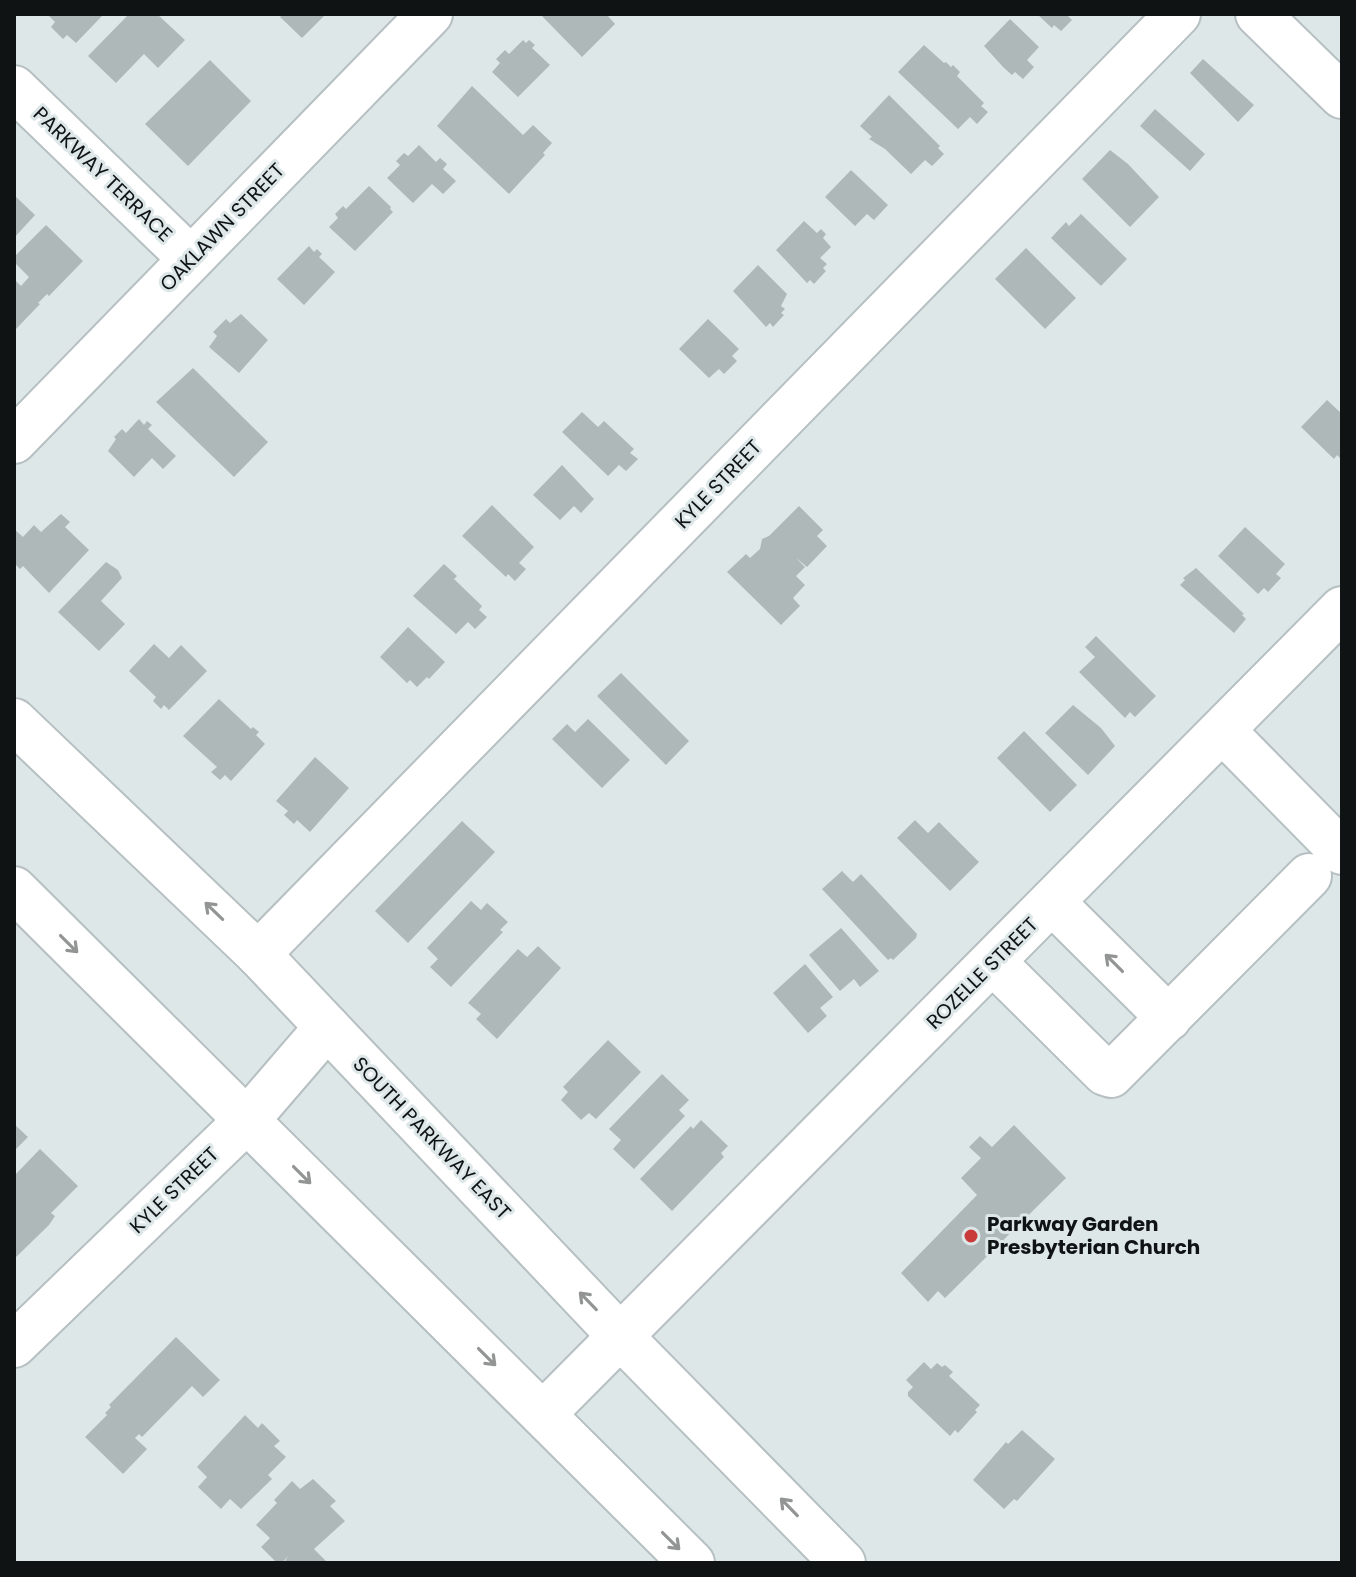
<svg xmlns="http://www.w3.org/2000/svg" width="1356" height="1577" viewBox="0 0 1356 1577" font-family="Poppins,sans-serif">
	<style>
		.building { fill: #afb8b9 }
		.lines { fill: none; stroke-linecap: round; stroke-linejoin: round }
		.minor-casing { stroke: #b6bfc1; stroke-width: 48 }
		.major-casing { stroke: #b6bfc1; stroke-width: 48 }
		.minor { stroke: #fff; stroke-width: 44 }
		.major { stroke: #fff; stroke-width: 44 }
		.oneway { stroke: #939595 }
		.poi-dot { fill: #c93b3a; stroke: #dde7e8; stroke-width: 3 }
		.labels { text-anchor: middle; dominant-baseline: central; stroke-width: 6; stroke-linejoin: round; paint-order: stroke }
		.street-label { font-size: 20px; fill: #101314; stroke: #dde7e8 }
		.poi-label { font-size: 20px; font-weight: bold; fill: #101314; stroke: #dde7e8; text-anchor: start }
	</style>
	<rect width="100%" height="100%" fill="#dde7e8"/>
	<path class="building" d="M47 14H104L76 43 67 35 63 39 51 27 55 22Z
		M129 14H157L185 40 158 68 144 54 116 83 88 56Z
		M283 14H326L302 38 280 17Z
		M540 14H611L608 16 615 24 582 57Z
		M1037 14H1066L1072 20 1061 31 1054 25 1052 28Z
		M1010 19 1039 47 1027 60 1034 67 1023 79 1015 72 1012 75 1004 68 984 46Z
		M523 40 526 43 529 40 535 45 532 48 550 65 518 97 492 72 500 63 496 59 505 50 509 54Z
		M924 45 944 63 946 62 951 67 953 65 960 72 957 76 984 103 981 106 988 112 977 124 970 117 958 129 898 72Z
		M1203 59 1254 105 1238 122 1190 73Z
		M210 60 251 101 188 166 145 124Z
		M472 86 523 135 533 125 552 143 543 153 545 155 509 194 437 126Z
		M889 95 940 146 938 148 944 154 932 166 925 160 911 174 885 149 869 139 872 137 860 126Z
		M1155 109 1205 154 1190 171 1140 126Z
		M419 145 436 162 440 158 447 164 443 169 456 181 443 194 432 184 413 203 387 178 400 165 396 161 404 153 408 156Z
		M1110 150 1128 164 1159 197 1130 227 1082 179Z
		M851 170 888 205 874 220 867 214 855 226 825 197Z
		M369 186 391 207 390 209 393 212 355 251 329 227 338 218 335 214 343 206 346 209Z
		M14 195 35 215 14 238Z
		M1081 214 1127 259 1101 286 1051 238 1066 222 1069 226Z
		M804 221 817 233 821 229 826 234 823 238 831 247 820 258 827 264 823 268 826 271 814 284 810 280 807 283 776 250Z
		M46 225 83 261 49 296 47 294 38 303 40 304 16 329 14 279 21 286 29 277 14 262V257Z
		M309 246 314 252 317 249 322 254 319 257 335 272 304 305 277 279Z
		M1026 248 1076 298 1045 329 995 279Z
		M758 265 787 294 781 306 785 309 781 313 784 315 773 327 770 323 766 327 733 291Z
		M241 314 268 340 239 373 209 347 217 336 213 332 226 319 230 323Z
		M708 319 739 349 732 356 737 361 724 374 719 369 709 378 679 349Z
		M193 368 268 442 234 477 156 402Z
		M1327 400 1342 414V460L1337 455 1334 459 1301 427Z
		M582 412 598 427 604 421 634 449 630 453 638 459 626 471 619 465 608 476 562 432Z
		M139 419 144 425 147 421 152 425 148 429 176 456 163 469 152 458 134 477 108 451 116 439 114 437 122 429 126 433Z
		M562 465 594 499 581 513 574 506 560 520 533 495Z
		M492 505 534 547 519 563 526 569 515 581 508 574 506 577 462 536Z
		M799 506 823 530 817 536 827 546 807 567 796 558 805 567 796 576 805 585 793 598 800 606 781 625 727 572 746 554 750 558 760 549 762 539 769 536Z
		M61 514 70 522 65 527 89 550 49 593 23 566 20 569 14 563V529L23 537 34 525 41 532Z
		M1245 527 1285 564 1276 574 1281 578 1268 592 1264 588 1258 594 1218 556Z
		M106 562 118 570 122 578 101 601 125 624 99 651 58 612Z
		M444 564 457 576 454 579 482 606 479 610 487 617 475 629 468 622 456 634 413 596Z
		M1196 568 1244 614 1242 615 1246 619 1234 633 1180 585 1185 580 1183 578Z
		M408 627 445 662 429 679 427 677 417 687 410 680 407 683 380 657Z
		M1096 636 1156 696 1135 717 1130 712 1125 718 1079 672 1095 657 1085 647Z
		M154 644 169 658 181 645 207 671 169 710 164 705 161 709 153 701 156 697 129 671Z
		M621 673 689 741 666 765 597 696Z
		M219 699 251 729 253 727 259 732 256 735 265 744 231 781 225 775 220 780 211 772 217 767 183 736Z
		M1073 705 1101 728 1115 746 1088 775 1045 733Z
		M588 719 630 760 602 788 552 739 567 724 575 732Z
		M1024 731 1077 785 1050 812 997 758Z
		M315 757 349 788 310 832 297 820 294 824 284 815 288 811 276 801Z
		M915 820 928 833 939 822 979 862 950 891 897 838Z
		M462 821 495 852 408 943 375 911Z
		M842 871 853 882 861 874 917 934 916 938 893 960 891 958 888 960 822 889Z
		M471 901 481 910 487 903 508 922 500 930 503 932 451 987 430 967 438 959 427 948Z
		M841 928 879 971 860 987 854 979 840 991 809 955Z
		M538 946 561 968 497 1039 476 1019 481 1014 468 1003 518 949 527 957Z
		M805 964 833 997 820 1008 827 1016 808 1033 773 993Z
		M608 1040 641 1072 596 1119 589 1113 581 1120 561 1100 568 1092 563 1087Z
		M662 1074 689 1100 679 1110 685 1116 634 1169 613 1149 621 1140 609 1129Z
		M701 1120 728 1146 721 1153 724 1157 672 1211 640 1179 691 1126 693 1129Z
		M14 1124 28 1137 14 1151Z
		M1014 1125 1066 1178 945 1298 938 1291 928 1302 901 1273 977 1195 961 1178 981 1158 969 1147 980 1136 992 1147Z
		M40 1149 78 1186 51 1213 55 1216 49 1225 14 1259V1176Z
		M176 1337 220 1380 203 1397 192 1386 142 1437 139 1434 135 1438 147 1449 123 1474 85 1437 107 1415 105 1413 111 1407 109 1405Z
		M924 1362 931 1369 937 1363 942 1367 945 1365 953 1372 949 1376 980 1405 975 1410 977 1412 958 1433 955 1430 950 1436 908 1396V1392L913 1387 906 1380Z
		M245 1415 258 1428 262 1423 280 1441 274 1446 286 1457 268 1475 272 1479 241 1509 230 1499 221 1509 198 1487 207 1477 197 1467Z
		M1022 1430 1055 1459 1017 1501 1014 1499 1004 1509 973 1480 1006 1442 1008 1444Z
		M313 1479 336 1501 330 1506 345 1521 314 1549 328 1563H284L288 1556 282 1563H277L261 1547 270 1538 256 1525 277 1503 274 1500 292 1481 300 1489Z"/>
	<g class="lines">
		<g class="minor-casing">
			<path id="minor" d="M1258 14 1342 96
				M14 88 191 259
				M14 441 430 14
				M1222 730 1342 852
				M1052 902 1169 1018
				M258 954 1178 14
				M993 962 1105 1073 1111 1075 1309 876
				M14 1345 247 1120 327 1027
				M544 1413 1342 609"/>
		</g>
		<g class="major-casing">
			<path id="major" d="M14 721 258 954 621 1337 843 1563
				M14 889 692 1563"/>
		</g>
		<use href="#minor" class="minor"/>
		<use href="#major" class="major"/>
	</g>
	<defs><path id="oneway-shaft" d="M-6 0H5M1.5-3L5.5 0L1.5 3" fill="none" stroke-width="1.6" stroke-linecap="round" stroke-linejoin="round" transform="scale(2)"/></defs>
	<g class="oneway">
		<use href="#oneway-shaft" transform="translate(214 911) rotate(-136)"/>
		<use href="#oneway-shaft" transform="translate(69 944) rotate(45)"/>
		<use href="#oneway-shaft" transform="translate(1114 963) rotate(-135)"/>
		<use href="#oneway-shaft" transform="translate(302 1175) rotate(45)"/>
		<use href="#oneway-shaft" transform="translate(588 1301) rotate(-134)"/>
		<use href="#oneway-shaft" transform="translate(487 1357) rotate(45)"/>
		<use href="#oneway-shaft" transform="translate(789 1507) rotate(-134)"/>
		<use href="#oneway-shaft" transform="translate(671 1541) rotate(45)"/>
	</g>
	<circle class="poi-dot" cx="971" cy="1236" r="8"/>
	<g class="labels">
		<g class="street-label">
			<text transform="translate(103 174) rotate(44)">PARKWAY TERRACE</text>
			<text transform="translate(222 227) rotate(-46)">OAKLAWN STREET</text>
			<text transform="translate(718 484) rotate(-46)">KYLE STREET</text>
			<text transform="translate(982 973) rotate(-45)">ROZELLE STREET</text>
			<text transform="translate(432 1138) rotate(46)">SOUTH PARKWAY EAST</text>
			<text transform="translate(174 1190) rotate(-44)">KYLE STREET</text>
		</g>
		<g class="poi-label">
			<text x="987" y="1224">Parkway Garden<tspan x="987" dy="23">Presbyterian Church</tspan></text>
		</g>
	</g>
	<rect width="1356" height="1577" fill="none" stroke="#101314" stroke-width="32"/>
</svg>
